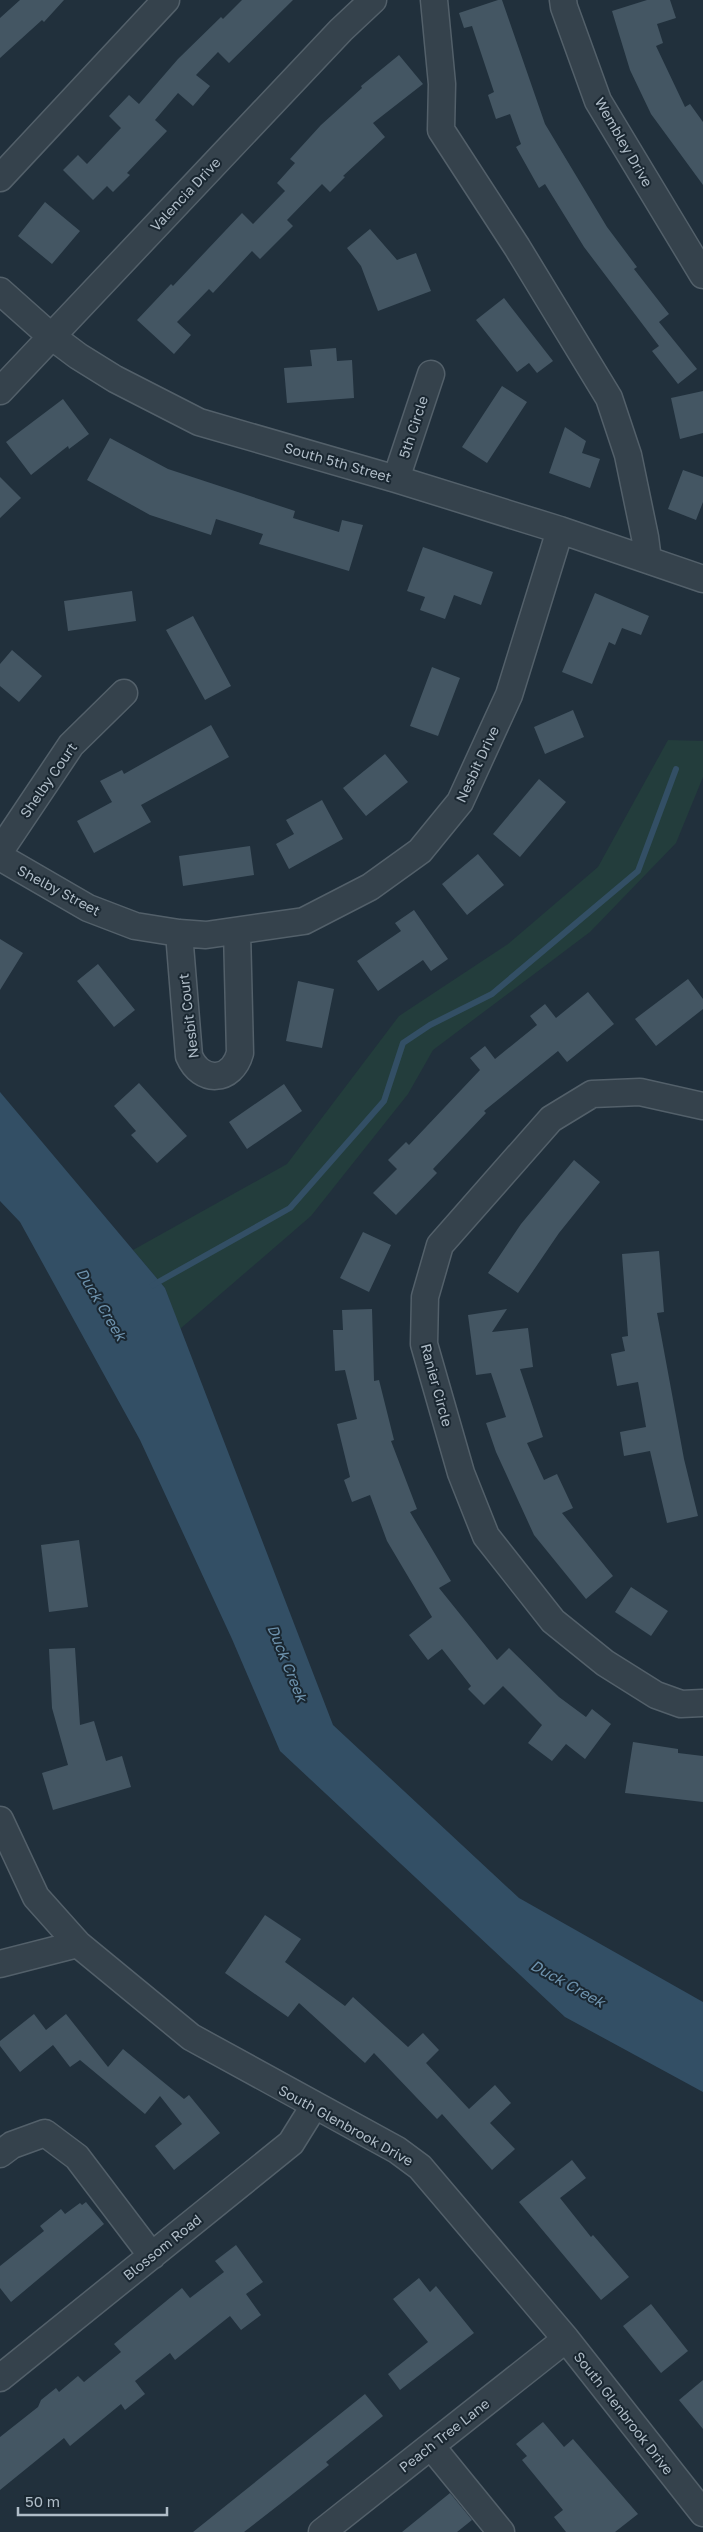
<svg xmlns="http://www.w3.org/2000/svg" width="703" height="2532" viewBox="0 0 703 2532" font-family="'Golos Text',sans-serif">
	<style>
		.green { fill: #233d3c }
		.water { fill: #334f65 }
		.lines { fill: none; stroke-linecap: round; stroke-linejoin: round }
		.stream { stroke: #334f65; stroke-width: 6 }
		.building { fill: #445663 }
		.minor-casing { stroke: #53606a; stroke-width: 29 }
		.minor { stroke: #35424c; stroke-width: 26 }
		.labels { text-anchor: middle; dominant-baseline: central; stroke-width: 4; stroke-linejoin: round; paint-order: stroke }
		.street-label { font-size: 14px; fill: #b0bdc8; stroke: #1a2731 }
		.water-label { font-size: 15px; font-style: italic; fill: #6e93ae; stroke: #1a2731 }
	</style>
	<rect width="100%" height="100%" fill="#21303c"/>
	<path class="green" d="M668 740 703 741V777L676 843 590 932 433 1050 408 1094 311 1216 180 1329 165 1288 133 1250 287 1164 399 1016 508 944 598 867Z"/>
	<path class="water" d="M0 1092 165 1288 333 1725 519 1898 703 2002V2092L565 2017 280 1751 232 1639 140 1440 20 1222 0 1201Z"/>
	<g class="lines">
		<path class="stream" d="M153 1285 290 1208 384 1101 403 1043 430 1025 492 994 638 871 676 769"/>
	</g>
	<path class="building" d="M20 0H64L44 22 42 20 0 58V18Z
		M242 0H293L229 63 218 52 196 75 210 86 193 106 178 93 155 120 167 131 127 173 130 175 113 192 107 186 93 200 63 170 78 155 87 164 121 128 109 116 129 95 139 104 178 59 221 17 223 19Z
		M498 0H502L545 124 607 227 637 267 634 269 669 314 659 322 697 369 678 384 652 351 659 346 584 247 545 184 539 188 516 147 521 144 510 114 496 119 488 95 494 92 472 26 464 28 459 13Z
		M647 0H670L676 18 657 24 663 43 656 46 685 107 690 104 703 122V185L651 114 630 70 612 11Z
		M399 55 423 84 373 123 385 137 343 176 345 177 330 192 322 184 287 220 293 226 260 259 252 251 213 293 209 289 177 322 191 335 174 354 137 320 171 284 173 286 242 213 253 224 285 191 277 183 295 163 290 159 321 125 362 88 361 86Z
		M45 202 80 231 52 264 18 236Z
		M370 229 397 260 416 253 431 291 378 311 361 266 347 248Z
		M504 298 553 361 537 373 529 363 517 372 476 320Z
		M336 348 337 361 352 360 354 398 287 403 284 368 312 366 310 350Z
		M502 386 527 402 487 463 462 447Z
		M703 391V433L680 439 671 398Z
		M63 399 89 434 69 449 68 446 31 475 6 442Z
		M565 427 586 441 582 453 600 459 590 488 549 473Z
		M110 438 168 469 295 511 293 518 339 532 342 520 363 525 349 571 259 544 263 534 216 519 211 535 150 515 87 480Z
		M683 470 703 477V502L696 520 668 509Z
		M0 477 21 498 0 518Z
		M423 547 493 572 481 605 454 595 445 619 420 610 425 597 407 591Z
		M132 591 136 621 68 631 64 601Z
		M595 593 649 616 641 635 622 628 615 645 609 642 592 684 562 672Z
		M193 616 231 686 205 700 166 630Z
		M12 650 42 676 19 702 0 686V664Z
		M432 667 460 678 438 736 410 726Z
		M573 710 584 737 545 754 534 727Z
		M211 725 229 757 141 805 151 822 94 853 77 821 112 802 100 781 122 770 124 774Z
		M385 754 408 782 366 816 343 788Z
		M539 779 566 802 520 857 493 834Z
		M322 800 343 839 289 869 276 844 294 834 286 820Z
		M250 846 254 875 183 886 179 856Z
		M478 854 504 885 467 915 442 884Z
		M414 910 448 959 431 971 423 960 378 991 357 961 401 931 395 923Z
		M0 939 23 953 0 990Z
		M98 964 135 1010 114 1027 77 981Z
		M688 979 703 999V1009L656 1046 635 1019Z
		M298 981 334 989 322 1048 286 1041Z
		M588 992 614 1024 567 1062 558 1051 484 1111 486 1113 433 1169 437 1173 396 1215 373 1193 397 1169 388 1160 406 1142 409 1145 480 1070 470 1058 485 1046 495 1059 537 1025 530 1016 545 1004 556 1018Z
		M139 1083 187 1136 157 1163 131 1135 136 1131 114 1106Z
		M284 1084 302 1111 247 1149 229 1122Z
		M574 1160 600 1182 559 1233 518 1293 488 1273 521 1224Z
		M363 1232 391 1245 369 1292 340 1278Z
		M659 1251 664 1312 657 1313 684 1459 698 1516 667 1523 650 1451 624 1456 620 1432 646 1427 638 1382 617 1386 611 1354 625 1351 622 1337 628 1336 622 1254Z
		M372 1309 374 1381 379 1380 394 1440 391 1441 417 1509 410 1512 451 1581 439 1588 497 1660 509 1648 559 1697 586 1717 592 1709 611 1724 585 1759 566 1744 552 1761 528 1743 542 1725 503 1686 484 1705 468 1689 471 1686 442 1649 428 1660 409 1635 432 1617 387 1541 370 1495 352 1502 344 1480 350 1477 337 1424 357 1419 345 1370 335 1371 333 1330H343L342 1310Z
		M507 1309 492 1332 528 1328 533 1367 520 1369 543 1437 527 1443 544 1480 557 1474 573 1508 562 1513 613 1576 586 1599 534 1535 496 1452 486 1423 506 1417 491 1373 476 1375 468 1315Z
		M79 1540 88 1607 49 1612 41 1545Z
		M631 1587 668 1611 651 1636 615 1612Z
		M75 1648 80 1725 94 1721 106 1761 122 1756 131 1787 53 1810 42 1773 68 1765 52 1708 49 1649Z
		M633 1742 678 1749V1753L703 1756V1802L625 1793Z
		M265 1915 301 1939 285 1962 345 2006 353 1997 408 2047 423 2033 439 2050 426 2063 469 2109 495 2085 511 2103 490 2123 515 2149 492 2170 442 2114 437 2119 374 2053 365 2063 299 2003 288 2017 225 1973Z
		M34 2014 46 2030 66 2014 108 2067 123 2049 184 2099 189 2095 220 2133 174 2170 155 2146 182 2124 160 2096 145 2114 80 2060 70 2067 53 2045 20 2072 0 2046V2041Z
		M572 2160 586 2178 560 2198 591 2237 593 2235 629 2277 601 2300 519 2202Z
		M86 2202 104 2224 11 2302 0 2288V2266L44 2231 40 2226 61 2209 65 2214 80 2203 82 2205Z
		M236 2245 263 2282 246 2294 261 2315 241 2330 230 2316 175 2360 170 2353 135 2381 145 2394 125 2410 121 2404 70 2446 64 2438 0 2490V2437L38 2407 41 2400 56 2388 59 2392 78 2376 84 2382 121 2352 114 2344 182 2288 190 2298 224 2272 215 2261Z
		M419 2278 430 2292 436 2286 474 2333 400 2390 388 2374 428 2342 393 2299Z
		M651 2304 688 2351 661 2373 623 2326Z
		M703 2380V2429L679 2400Z
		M365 2394 383 2416 326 2462 329 2465 289 2497 244 2532H193Z
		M543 2422 564 2447 573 2439 638 2514 615 2532H566L554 2517 563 2510 522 2460 527 2456 516 2444Z
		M450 2493 472 2520 457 2532H402Z"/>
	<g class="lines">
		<g class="minor-casing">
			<path id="minor" d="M434 0 442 84 441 130 517 247 609 398 628 455 645 537 648 560
				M563 0 564 7 598 101 703 275
				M0 178 166 0
				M0 291 46 332 78 356 115 379 199 422 396 479 560 530 703 579
				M0 391 341 30 373 0
				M396 479 431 374
				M0 851 71 745 124 693
				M0 857 88 908 135 926 179 933 206 935 304 921 370 887 420 851 460 802 509 695 560 530
				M179 933 189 1056C201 1084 232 1082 240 1053L237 931
				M703 1106 640 1092 592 1094 551 1119 440 1245 425 1297 424 1344 461 1473 486 1536 553 1621 605 1663 656 1695 681 1704 703 1703
				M0 1820 36 1897 78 1944 191 2037 397 2150 420 2167 566 2339 703 2513
				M0 1964 78 1944
				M0 2154 12 2145 45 2133 77 2157 152 2256
				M0 2378 291 2143 314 2106
				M431 2446 501 2532
				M322 2532 566 2339"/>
		</g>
		<use href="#minor" class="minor"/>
	</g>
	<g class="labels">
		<g class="street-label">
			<text transform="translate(624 142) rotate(60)">Wembley Drive</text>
			<text transform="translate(185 194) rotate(-47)">Valencia Drive</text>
			<text transform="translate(413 427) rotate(-72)">5th Circle</text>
			<text transform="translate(338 462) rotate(16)">South 5th Street</text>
			<text transform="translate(477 764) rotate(-65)">Nesbit Drive</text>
			<text transform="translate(48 780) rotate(-55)">Shelby Court</text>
			<text transform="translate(59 890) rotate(28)">Shelby Street</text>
			<text transform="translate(188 1016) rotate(-97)">Nesbit Court</text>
			<text transform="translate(437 1385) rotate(75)">Ranier Circle</text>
			<text transform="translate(346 2125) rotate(29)">South Glenbrook Drive</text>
			<text transform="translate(162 2247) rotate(-39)">Blossom Road</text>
			<text transform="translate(624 2413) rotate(52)">South Glenbrook Drive</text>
			<text transform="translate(444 2435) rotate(-38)">Peach Tree Lane</text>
		</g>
		<g class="water-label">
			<text transform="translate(102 1304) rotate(59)">Duck Creek</text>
			<text transform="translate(288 1663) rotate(68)">Duck Creek</text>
			<text transform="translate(568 1983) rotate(29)">Duck Creek</text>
		</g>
	</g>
	<path d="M18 2507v8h149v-8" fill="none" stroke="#b0bdc8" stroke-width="2.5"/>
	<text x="25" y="2507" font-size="15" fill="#b0bdc8" stroke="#1a2731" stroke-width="4" paint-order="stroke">50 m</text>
</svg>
